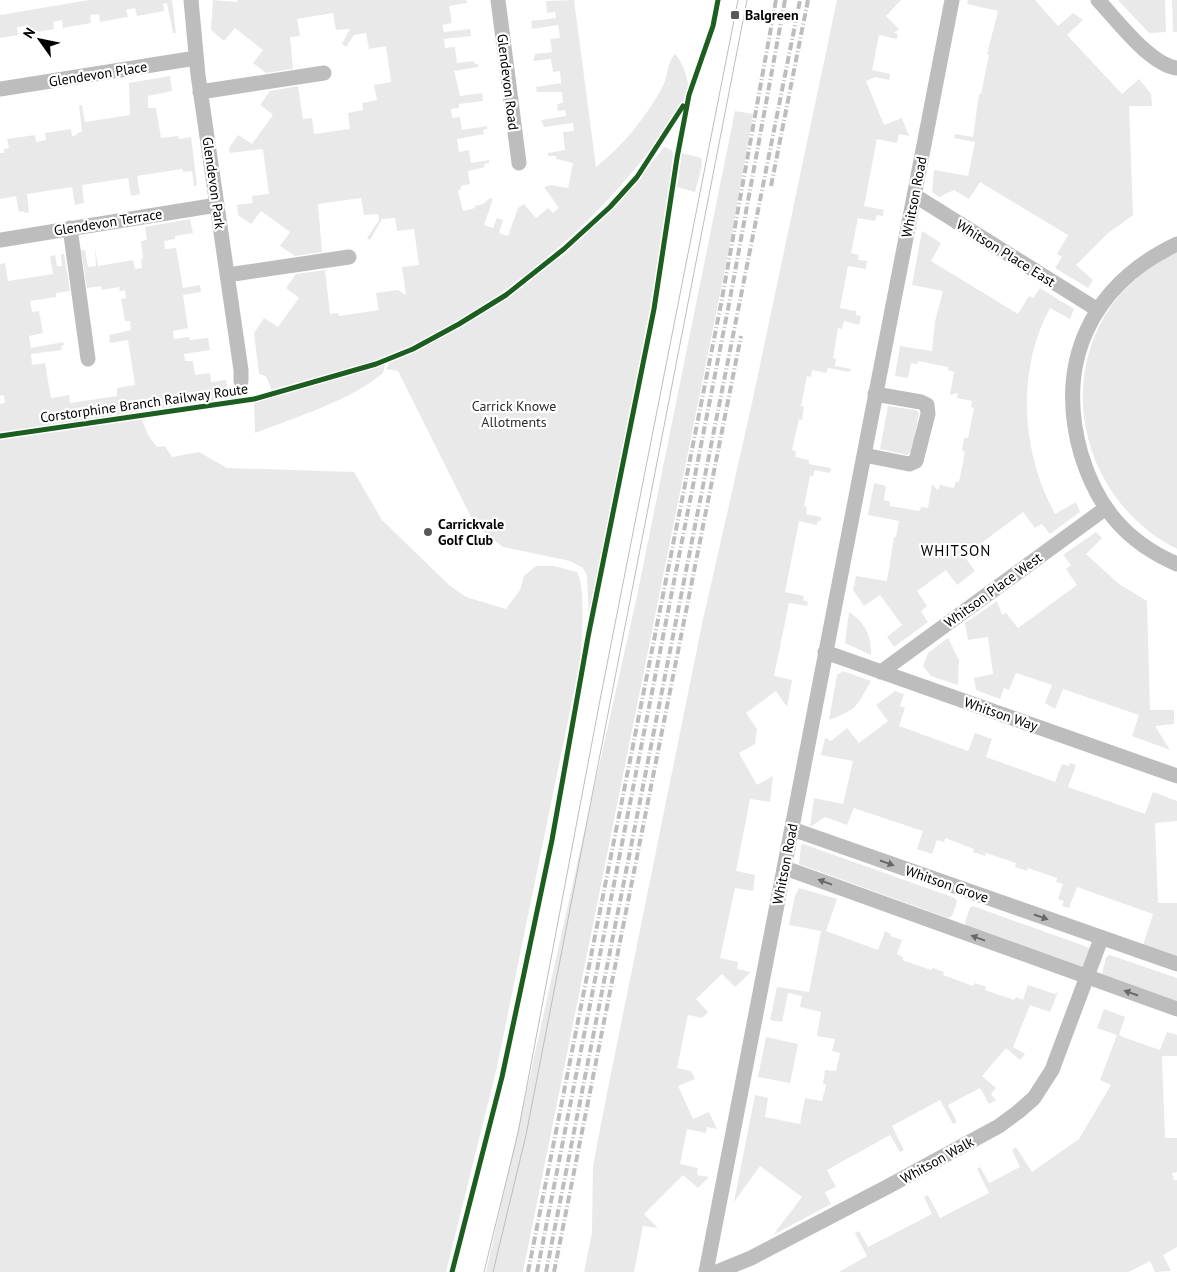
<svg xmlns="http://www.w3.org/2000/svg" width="1177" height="1272" viewBox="0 0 1177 1272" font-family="'PT Sans',sans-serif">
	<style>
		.green { fill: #e9e9e9 }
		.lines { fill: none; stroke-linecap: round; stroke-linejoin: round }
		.minor { stroke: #bdbdbd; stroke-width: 15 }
		.tram { stroke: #bdbdbd; stroke-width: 1 }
		.rail { stroke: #bdbdbd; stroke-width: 4; stroke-dasharray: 8 2.5 1 2.5; stroke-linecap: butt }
		.cycleway-casing { stroke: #fff; stroke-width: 8 }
		.cycleway { stroke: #1b5e20; stroke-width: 5 }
		.oneway { fill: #686868 }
		.poi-dot { fill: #595959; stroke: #fff; stroke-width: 2 }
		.labels { text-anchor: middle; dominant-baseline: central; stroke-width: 4.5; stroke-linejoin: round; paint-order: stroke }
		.poi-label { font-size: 14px; font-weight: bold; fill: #000; stroke: #fff; text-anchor: start }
		.street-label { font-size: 14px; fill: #000; stroke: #fff }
		.park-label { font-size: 14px; fill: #2e2e2e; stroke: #fff }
		.neighbourhood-label { font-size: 15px; letter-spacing: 1px; fill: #000; stroke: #fff }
	</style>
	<rect width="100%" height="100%" fill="#fff"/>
	<path class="green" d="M89 0H172L176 33H173L167 3 163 4 164 11 137 16 135 8 126 10 128 17 100 22 99 14 90 15 91 23 63 28 62 20 53 22 54 29 27 34 26 26 17 27 18 35 0 38V15Z
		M213 0 237 2 238 0H466L467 3 449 6 452 23 442 25 444 32 470 29 471 36 444 39 445 48 455 47 457 63 474 61 475 64H478V67L454 71 460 96 482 93 483 101 459 104V108L451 109 452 118 460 117 462 130 487 126V129L483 130 484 134 457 139 459 152 469 150 471 163 489 160V163L484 164 485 167 468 171 470 184 461 186V189L458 191 463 211 475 208V206L483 204 490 198 493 199 484 225 493 228 497 218 503 220 499 233 508 236 518 208 524 204 536 218 548 208 553 213 559 208 544 187 551 185 568 188 573 163 556 159V156H548V153L565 150 563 132 574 131 573 123 544 127 541 120 566 116 565 110 558 111 557 104 563 103 562 92H537L536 87 561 83 560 71 553 72 551 59 533 61 535 54 552 52 550 39 560 38 558 25 532 29 531 21 556 18 555 12 547 13 546 1 574 0 596 167C623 146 647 116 663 86 668 76 667 62 675 54 681 59 689 79 688 88 685 103 672 119 664 131 614 202 548 263 475 311 418 348 339 380 272 391L266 376 259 374 254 333 264 318 278 327 299 298 286 288 296 274 325 270 330 314 338 313 339 316 379 310 376 293 398 290 406 295 402 267 419 265 414 229 397 231 395 218 382 219 370 240 367 238 379 220 378 214 364 215 361 198 318 204 322 252 295 256 280 246 290 232 261 211 251 224 238 215 237 205 253 203 252 196 269 194 263 149 230 153 229 148 238 135 252 144 273 115 260 105 270 91 298 86 303 119 312 118 314 134 350 129 348 113 363 110 362 103 377 100 374 85 391 82 386 46 369 49 366 33 354 35 346 47 342 44 350 29 336 30 333 13 297 19 300 36 290 37 293 69 266 73 253 63 263 50 235 28 224 41 211 30Z
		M837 0H901L886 16 899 29 894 33 898 34 897 39 879 35 872 70 890 74 889 80 875 77 866 81 884 125 902 118 909 136 899 134 897 143 877 139 864 206 884 210 883 216 877 215 875 221 858 218 851 253 859 255 858 260 867 261 866 269 848 266 840 308 856 311V315L861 316 859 325 844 321 842 329 838 328 833 358 836 359 835 366 851 369 850 372 828 368 826 373 812 370 811 377 807 376 801 406 804 407 802 420 799 419 792 450 796 451 795 457 809 460V464L831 468 830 473 815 470 813 476H810L804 506 807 507 806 514 821 517V521H818L817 525 799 521 785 592 804 596 803 600 808 602 807 606 789 603 774 676 792 680 787 707 776 691 746 713 757 729 755 744 739 753 757 785 773 776 770 802 750 799 736 871 755 875 753 891 735 888 720 958 738 962 737 969 751 972 735 987 722 974 696 999 708 1012 702 1018 688 1015 687 1019 677 1068 691 1071 695 1079 678 1086 693 1119 709 1112 717 1129 707 1127 706 1133 687 1129 680 1164 698 1168 697 1175 709 1177 698 1188 683 1175 644 1214 658 1228 643 1226 634 1272H584L592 1233 593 1166 607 1093 702 624 752 403Z
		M968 0H1035L1058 26 1073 13 1083 20 1067 35 1122 94 1139 79 1151 94 1152 106H1129L1133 215 1107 234 1076 265 1093 280 1088 288 1055 268 1062 257 1057 254 1068 235 980 182 969 199 954 190 939 197 932 192 934 170 968 176 975 142 954 138 955 134 973 137 979 94H981L989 55 987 54 998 11 967 4Z
		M1118 0H1165L1166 32 1149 33Z
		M1172 0H1177V32H1173Z
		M170 76 172 91 148 96V108H156L161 138 178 136 179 139 191 137 197 185 194 186 192 171 183 172 182 169 137 176 140 194 131 196 128 178 82 185 84 203 75 205 72 187 27 194 29 212 24 213V211L19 212 16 196 0 199V153H4V149L9 148 7 139 35 135 36 142 46 140 45 133 71 129 72 136 77 135V133L82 132 79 105H82L85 122 130 115 129 83Z
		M735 111 753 114 731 239 523 1272H486L637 596Z
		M664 147 672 150 673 155 660 258 589 618 587 576 583 568 570 561 503 547 475 525 398 371 386 369 393 357 459 324 506 295 546 265 641 176Z
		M682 153 701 158 702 165 695 192 677 187Z
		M190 219 193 233 175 236V239L164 241 165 249 176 248 183 288 200 285 201 292 183 295 188 328 173 331 174 339 189 337 190 340 208 338 210 350 184 354 185 361H193L195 375 210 373 211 382 226 380 228 398 0 433V404L5 403 4 395 0 396V264L5 263 8 281 53 274 50 256 55 255 57 266H62L61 254H64L70 291 56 293V297L30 301 32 312 39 311 43 333 29 336 31 348 63 342 64 345 61 346 62 350 31 354 32 365 45 363 51 398 69 395 70 403 117 396V388L135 385 128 340 110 343 109 335 131 330 130 321H125L121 299 126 298 125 290 120 291 119 287 102 290 101 286 87 288 81 250H85L88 267 96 266 95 248 98 266 133 260 135 269 142 268 141 259 143 258 141 241 147 240 145 227Z
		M922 231 941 243 931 261 1018 314 1029 296 1033 298 1040 288 1074 309 1070 319 1050 308C1016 371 1021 452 1055 514L1076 502 1080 512 1050 534 1042 524 1035 528 1023 512 964 556 975 571 957 585 946 570 917 591 927 606 921 611 928 622 894 647 887 637 902 625 880 595 864 606 853 590 856 576 887 581 894 537H896L899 521 868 515 874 483 886 486 884 500 890 502V506L920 511 921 507 928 508 932 484 938 490 940 485 954 488 956 481 959 482 965 452 962 450 964 438H968L974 408 971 407 972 401 957 398 958 393 950 395 954 372 948 370V367L918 361 917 364 911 363 908 378 895 376 900 346 932 351 935 321 943 291 912 285Z
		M1177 250V549C1089 505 1053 390 1111 306 1129 281 1152 266 1177 250Z
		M376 364 385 365 383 373C350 401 296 417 255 433L254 399Z
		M888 406 916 410 919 413 912 451 907 455 880 449Z
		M140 415 148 435 157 447 165 446 172 457 199 452 227 468 354 472 382 520 449 585 466 597 506 609 520 590 524 576 536 566H554L577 572C586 588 582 642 580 662L497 1067 446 1272H0V435Z
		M1096 532 1102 538 1086 554 1119 584 1147 601 1150 710H1174V724L1155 726 1170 750 1132 736 1139 715 1063 689 1055 709 1045 703 1052 685 1016 673 1009 690 1004 688 1000 699 976 690 974 678 993 674 988 637 968 640 965 623 997 601 1002 615 1006 613 1018 628 1077 585 1066 569 1071 565 1063 555Z
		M849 612C865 622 872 637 871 655L845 643Z
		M948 638 959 660 958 685 931 676 923 666 928 653Z
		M843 671 871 681C856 707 858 709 829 720L837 675Z
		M895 691 904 694 900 706 905 708 899 726 968 751 975 733 992 739 986 757 1055 782 1062 764 1069 766 1070 763 1076 765 1068 787 1145 814 1153 792 1177 801V821L1155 823 1158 903H1177V957L1143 945 1153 914 1077 887 1069 908 1062 906 1064 901 1058 899 1063 884 1056 882 1057 878 1028 868 1027 871 1015 867 1016 863 986 853 985 856 973 852 974 849 945 838 944 842 937 840 932 854 917 849 923 831 854 808 847 825 825 817 810 827 814 798 843 804 853 761 821 755 825 738 831 741 847 728 859 743 888 721 876 705Z
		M803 844 955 898 957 902 952 916 948 918 799 864 801 846Z
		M799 888 837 899 826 931 878 950 885 931 891 934 890 936 902 940 897 954 903 957 902 960 931 970 933 968 944 972 943 975 973 986 975 983 986 987 985 990 1014 1000 1016 997 1023 1000 1028 985 1055 994 1058 992 1050 1012 1030 1005 1013 1047 1025 1054 1020 1060 1006 1048 982 1076 996 1088 991 1094 996 1100 989 1104 980 1088 948 1105 957 1122 953 1124 940 1100 892 1126 904 1150 900 1152 890 1135 827 1170 836 1187 825 1192 831 1204 773 1235 802 1197 760 1166 734 1202 755 1095 768 1098 765 1117 800 1124 805 1098 822 1101 826 1085 823 1084 825 1070 836 1071 840 1053 832 1051 835 1039 817 1036 821 1012 800 1007 802 996 788 993 782 1022 770 1020 777 987 809 992 821 931 789 925 795 896Z
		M973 906 1090 948 1083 968 966 926 965 922 970 908Z
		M1110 955 1177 978V1001L1102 974 1106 957Z
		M1104 1009 1125 1017 1119 1035 1123 1037 1160 1050 1167 1032 1177 1035V1056H1162L1165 1138H1177V1172L1172 1173 1174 1180H1177V1247L1163 1255 1171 1271 1155 1272 1150 1261 1129 1272H839L867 1256 855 1233 859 1231 868 1247 932 1214 924 1197 928 1195 940 1218 989 1193 977 1169 980 1167 989 1183 1020 1167 1012 1150 1016 1147 1032 1172 1079 1139 1111 1085 1100 1080 1117 1035 1097 1028Z
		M766 1037 798 1044 790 1083 758 1077Z"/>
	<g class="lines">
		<path class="minor" d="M191 0 198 75 241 370V381
			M498 0 519 163
			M1098 0C1116 19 1150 65 1177 68
			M0 89 196 58
			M200 92 324 73
			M914 195 1098 310
			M70 228 88 359
			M0 240 217 205
			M1177 244C1091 285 1055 362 1081 454 1097 507 1126 542 1177 564
			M227 275 349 257
			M864 455 909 464 916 461 928 414 927 405 921 402 875 394
			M825 652 1177 776
			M881 672 1106 508
			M792 829 1177 964
			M785 868 1177 1009
			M706 1272 952 0
			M717 1272 751 1258 887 1187 999 1126 1018 1112 1034 1098 1052 1070 1101 939"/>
		<path class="tram" d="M484 1272 518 1133 600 700 738 0
			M493 1272 526 1135 747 0"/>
		<path class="rail" d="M771 186 808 0
			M528 1272 721 304 776 0
			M537 1272 729 304 785 0
			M546 1272 800 0
			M554 1272 741 336"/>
		<g class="cycleway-casing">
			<path id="cycleway" d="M0 436 254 399 376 364 413 349 459 324 506 295 564 249 610 207 637 177 683 106
				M452 1272 502 1077 522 983 552 840 588 637 654 309 677 158 689 95 713 26 718 0"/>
		</g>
		<use href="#cycleway" class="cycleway"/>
	</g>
	<defs><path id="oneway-solid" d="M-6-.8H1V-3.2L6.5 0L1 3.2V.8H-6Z" transform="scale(1.25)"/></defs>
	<g class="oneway">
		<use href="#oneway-solid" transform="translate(887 863) rotate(19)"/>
		<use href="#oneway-solid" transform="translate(825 882) rotate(-160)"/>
		<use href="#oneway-solid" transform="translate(1041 917) rotate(19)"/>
		<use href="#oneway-solid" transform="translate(978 938) rotate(-160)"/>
		<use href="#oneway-solid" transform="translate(1131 993) rotate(-161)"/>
	</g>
	<g class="poi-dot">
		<rect x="730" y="10" width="10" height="10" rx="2.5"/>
		<circle cx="428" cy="532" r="5"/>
	</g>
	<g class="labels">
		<g class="poi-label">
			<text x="745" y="15">Balgreen</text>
			<text x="438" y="524">Carrickvale<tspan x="438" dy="16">Golf Club</tspan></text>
		</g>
		<g class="street-label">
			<text transform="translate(98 74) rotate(-9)">Glendevon Place</text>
			<text transform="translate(508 82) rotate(83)">Glendevon Road</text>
			<text transform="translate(214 183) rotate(82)">Glendevon Park</text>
			<text transform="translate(914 197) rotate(-79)">Whitson Road</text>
			<text transform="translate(108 222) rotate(-9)">Glendevon Terrace</text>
			<text transform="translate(1006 253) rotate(32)">Whitson Place East</text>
			<text transform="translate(144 403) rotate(-8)">Corstorphine Branch Railway Route</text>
			<text transform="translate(993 590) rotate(-36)">Whitson Place West</text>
			<text transform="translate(1001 714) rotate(19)">Whitson Way</text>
			<text transform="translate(785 864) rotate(-79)">Whitson Road</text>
			<text transform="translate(947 884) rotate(19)">Whitson Grove</text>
			<text transform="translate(937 1160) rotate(-29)">Whitson Walk</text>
		</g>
		<g class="park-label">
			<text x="514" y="406">Carrick Knowe<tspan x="514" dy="16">Allotments</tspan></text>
		</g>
		<g class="neighbourhood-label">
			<text x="956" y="550">WHITSON</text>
		</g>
	</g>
	<g transform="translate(40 40) rotate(303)" stroke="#ffffff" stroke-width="4" paint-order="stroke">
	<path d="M0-4L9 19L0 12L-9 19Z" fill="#000000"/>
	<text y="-8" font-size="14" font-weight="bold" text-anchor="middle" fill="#000000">N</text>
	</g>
</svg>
